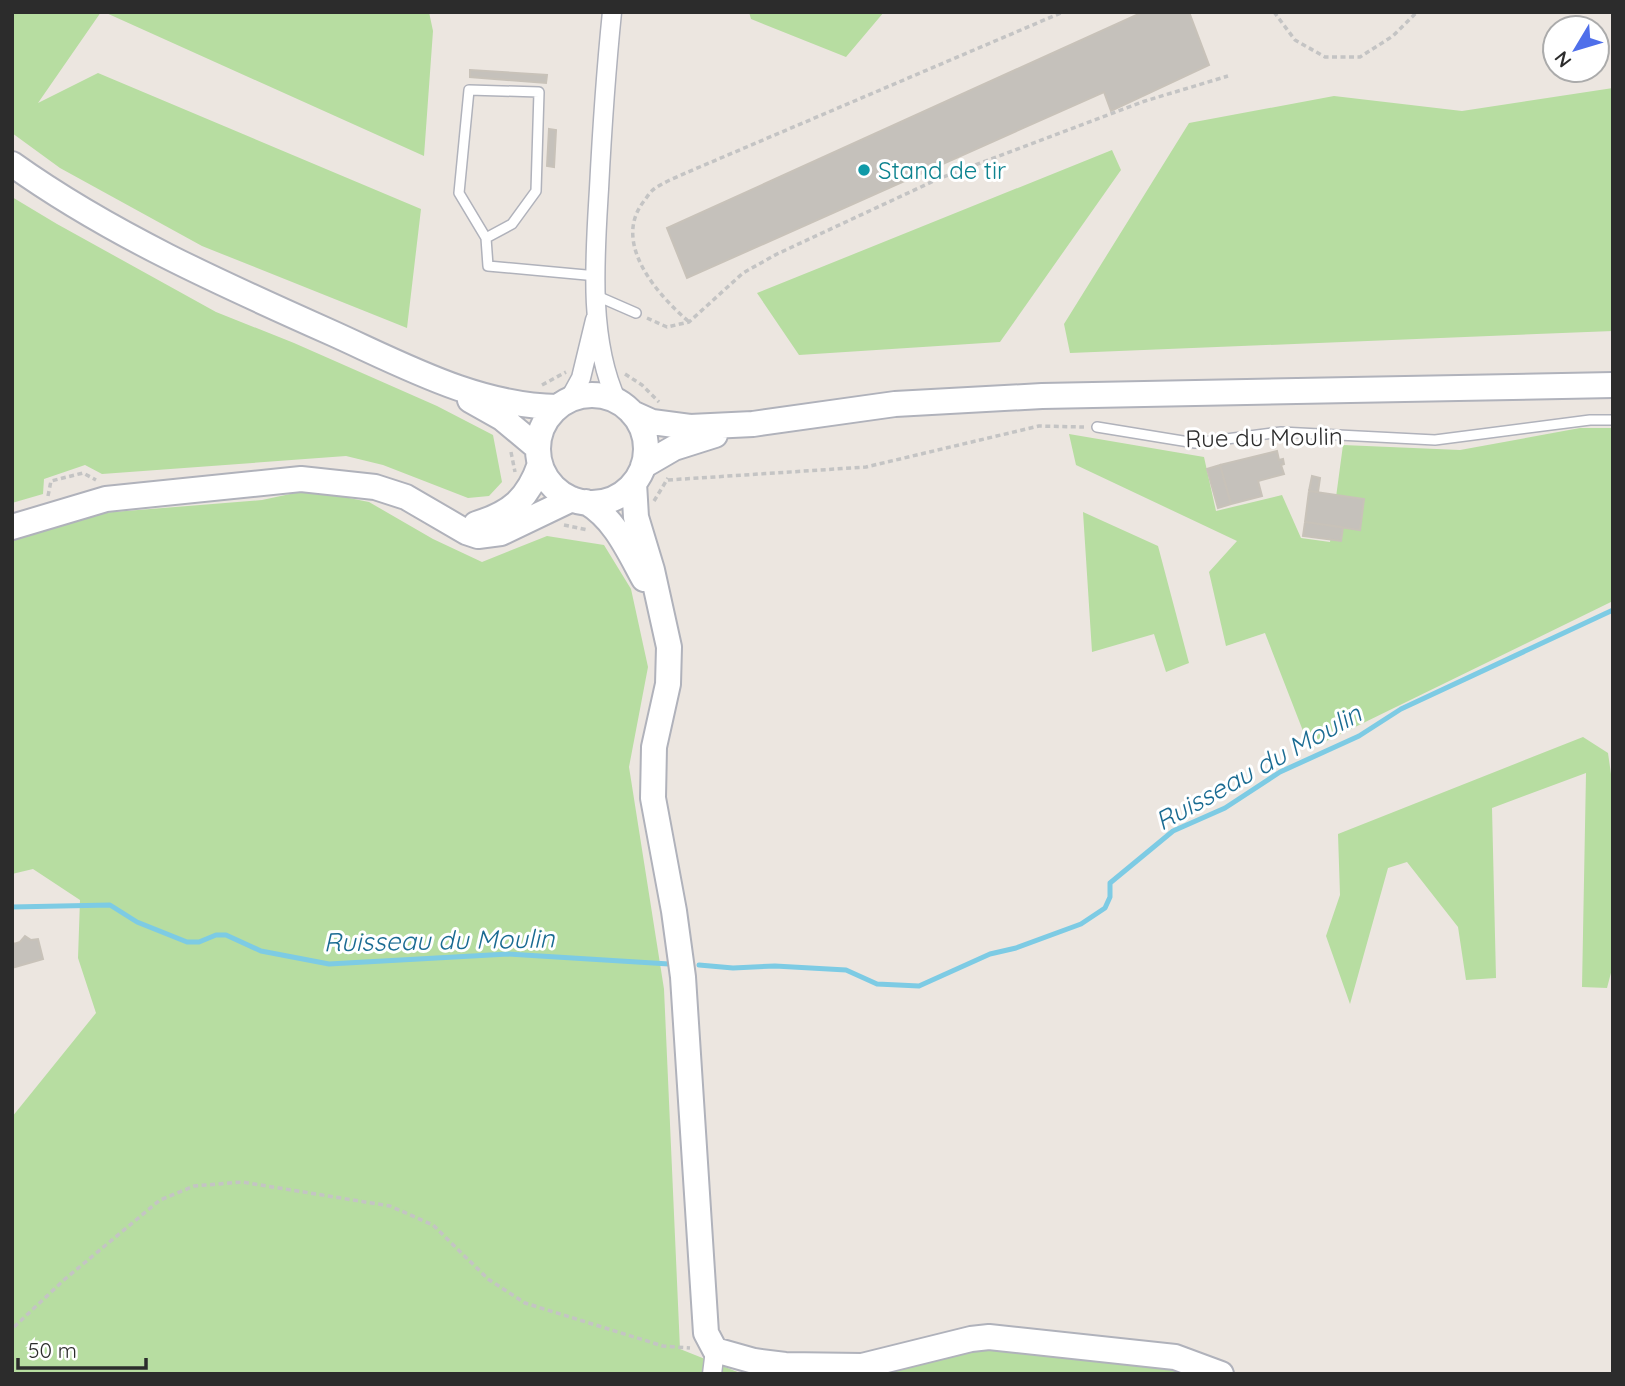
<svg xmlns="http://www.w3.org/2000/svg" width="1625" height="1386" viewBox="0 0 1625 1386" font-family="Quicksand,sans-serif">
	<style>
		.green { fill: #b7dda1 }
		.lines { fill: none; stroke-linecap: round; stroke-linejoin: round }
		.stream { stroke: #7dcbe4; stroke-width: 5 }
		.building { fill: #c5c1bb; stroke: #c8c2b9; stroke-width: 2 }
		.lane-casing { stroke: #b0b2bb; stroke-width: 12 }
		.street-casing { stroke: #b0b2bb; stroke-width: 21 }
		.secondary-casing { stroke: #b0b2bb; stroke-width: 28 }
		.path { stroke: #c4c4c4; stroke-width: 3.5; stroke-dasharray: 5 3.5; stroke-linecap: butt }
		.lane { stroke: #fff; stroke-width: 9 }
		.street { stroke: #fff; stroke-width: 18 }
		.secondary { stroke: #fff; stroke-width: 24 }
		.culture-dot { fill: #0f9aa8; stroke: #fff; stroke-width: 2.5 }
		.labels { text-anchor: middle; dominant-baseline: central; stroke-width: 6; stroke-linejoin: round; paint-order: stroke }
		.culture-label { font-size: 24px; fill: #0d838f; stroke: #fff; text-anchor: start }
		.street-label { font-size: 24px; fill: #2c2c2c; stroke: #fff }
		.water-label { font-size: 26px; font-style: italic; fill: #1a6b92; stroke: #fff }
	</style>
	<rect width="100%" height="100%" fill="#ece6e0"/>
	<path class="green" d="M12 12H101L38 103 98 73 421 209 407 328 202 246 60 168 12 133Z
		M104 12H429L433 31 424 156Z
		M749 12H884L846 57 751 19Z
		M1613 88V331L1070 353 1064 324 1189 123 1334 96 1462 111Z
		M1112 150 1121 170 1000 342 799 355 757 293Z
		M12 197 57 224 216 312 294 343 437 406 493 435 502 482 489 496 468 498 383 465 346 456 102 474 85 465 44 479 43 494 12 503Z
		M1580 428H1613V601L1310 749 1265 633 1226 646 1209 572 1237 541 1076 465 1069 434 1204 457 1216 511 1282 495 1301 538 1330 542 1343 445 1460 450Z
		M309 490 369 502 433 539 482 562 547 536 604 545 631 589 648 667 629 767 664 989 680 1349 740 1373 784 1374H12V1117L96 1013 78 958 80 900 33 869 12 874V538L101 513 262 500Z
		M1083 512 1158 546 1189 663 1166 672 1154 634 1092 652Z
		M1583 737 1608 753 1613 788V965L1607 988 1582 987 1586 773 1492 808 1496 978 1466 980 1458 927 1407 862 1388 868 1350 1004 1326 936 1340 895 1338 834Z
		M995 1347 1151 1360 1195 1374H859Z"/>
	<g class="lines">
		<path class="stream" d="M12 907 110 905 137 922 187 942H199L216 935H226L261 951 329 964 508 954 669 964
			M699 965 733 968 775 966 846 970 877 984 919 986 990 954 1016 948 1081 924 1105 908 1110 897V883L1173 831 1225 808 1280 772 1359 736 1401 709 1613 610"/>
	</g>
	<path class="building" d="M1143 12H1189L1209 65 1111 111 1104 92 687 278 667 228Z
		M470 70 547 75 546 83 470 77Z
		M549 129 556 130 554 167 547 166Z
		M1277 451 1279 460 1283 459 1284 464 1281 465 1284 474 1258 481 1262 496 1231 504 1220 465Z
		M1220 465 1231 504 1218 508 1207 469Z
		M1312 476 1320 478 1318 492 1309 491Z
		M1309 491 1364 499 1360 530 1305 522Z
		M1305 522 1343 527 1341 541 1303 536Z
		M25 936 31 940 38 939 43 959 12 968V940L14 944 20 942Z"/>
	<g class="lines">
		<g class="lane-casing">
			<path id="lane" d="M486 238 512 224 536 191 539 92 469 90 459 193 486 238 488 266 597 276
				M597 296 636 313
				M1097 427 1195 443 1281 432 1435 440 1590 420H1613"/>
		</g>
		<g class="street-casing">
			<path id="street" d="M612 12C606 71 602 130 599 189 595 255 588 339 617 401
				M569 400 581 378 595 320
				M712 1374 715 1350"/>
		</g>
		<g class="secondary-casing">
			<path id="secondary" d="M12 164C110 234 222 284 332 333 403 365 477 406 558 407
				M538 449a54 54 0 1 1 108 0a54 54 0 1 1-108 0Z
				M470 400 502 418 538 448
				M632 413 652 422 690 427 753 424 895 404 1042 396 1613 385
				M643 466 674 448 715 435
				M634 483 636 517 652 570 669 647 668 684 654 747 653 798 674 911 683 977 706 1333 715 1350 754 1361 785 1365 862 1366 971 1339 989 1337 1175 1357 1221 1374
				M586 502C615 519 628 550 644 579
				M476 524C511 513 528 499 540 464
				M12 527 106 499 301 479 375 487 406 497 466 532 478 536 501 533 572 499"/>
		</g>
		<path class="path" d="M1274 12 1295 40 1325 57H1360L1393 36 1417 12
			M647 318 667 327 689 322 743 273 777 254 938 179 1145 101 1228 76
			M688 321C658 295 611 243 644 201 647 197 650 192 654 189 664 182 677 177 688 172L1063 12
			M625 374 642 385 659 402
			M542 385 566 372
			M511 452 515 472
			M668 480 866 467 1039 426 1084 427
			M48 496 51 481 83 473 96 480
			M654 501 668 478
			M564 525 588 530
			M14 1327 65 1279 160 1200 194 1186 242 1182 390 1206 433 1225 488 1279 525 1303 663 1346 690 1348"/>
		<use href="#lane" class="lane"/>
		<use href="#street" class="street"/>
		<use href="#secondary" class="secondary"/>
	</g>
	<circle class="culture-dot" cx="864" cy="170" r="7"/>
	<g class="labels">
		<g class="culture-label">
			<text x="878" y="170">Stand de tir</text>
		</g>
		<g class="street-label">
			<text transform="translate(1264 437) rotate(-1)">Rue du Moulin</text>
		</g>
		<g class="water-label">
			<text transform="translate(1258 767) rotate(-29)">Ruisseau du Moulin</text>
			<text transform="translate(439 940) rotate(-1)">Ruisseau du Moulin</text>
		</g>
	</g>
	<rect width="1625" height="1386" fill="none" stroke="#2c2c2c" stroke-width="28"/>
	<g transform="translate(1576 49) rotate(232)"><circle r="33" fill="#ffffff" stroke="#ababab" stroke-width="2"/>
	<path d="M0-5L12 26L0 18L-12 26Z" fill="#4f6fea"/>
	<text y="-10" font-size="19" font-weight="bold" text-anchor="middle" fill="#2c2c2c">N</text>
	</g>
	<path d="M18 1358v10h128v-10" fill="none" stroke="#2c2c2c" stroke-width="3.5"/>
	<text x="28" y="1358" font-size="21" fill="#2c2c2c" stroke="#ffffff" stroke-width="5" paint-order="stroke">50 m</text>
</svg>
